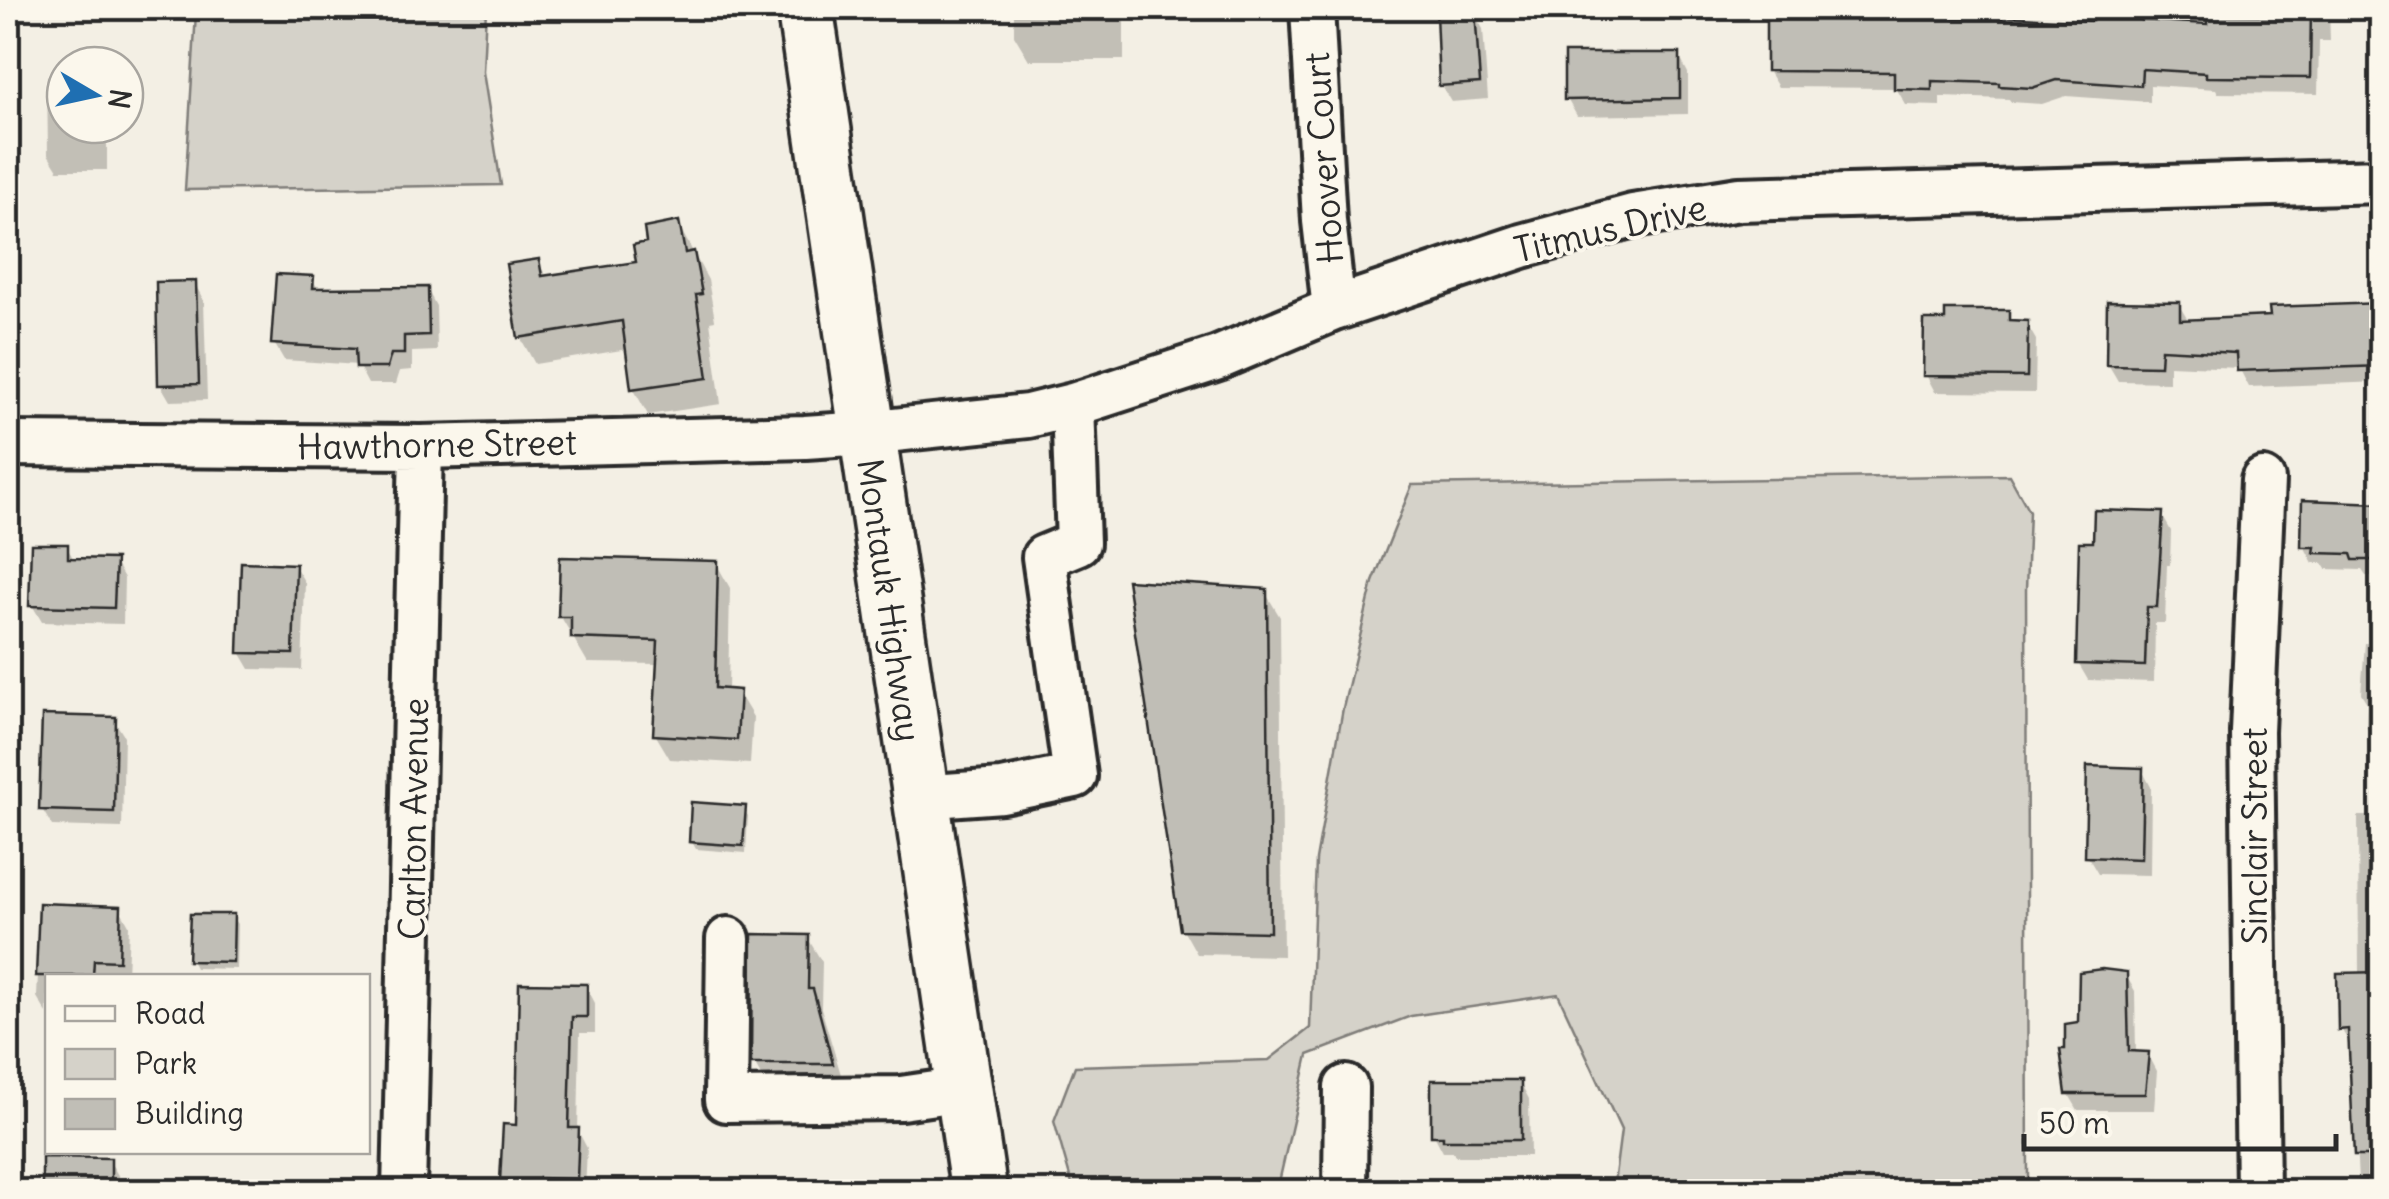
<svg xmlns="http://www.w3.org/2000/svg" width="2389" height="1199" viewBox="0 0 2389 1199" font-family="Delius,sans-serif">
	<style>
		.green { fill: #d5d2c9; stroke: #807e7a; stroke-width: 2.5 }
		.shadow { fill: #0003 }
		.building { fill: #c0beb6; stroke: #2b2b2b; stroke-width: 2.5 }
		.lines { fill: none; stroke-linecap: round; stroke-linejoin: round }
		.minor-casing { stroke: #2b2b2b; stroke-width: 50 }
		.major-casing { stroke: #2b2b2b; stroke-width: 62 }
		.minor { stroke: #fbf7ec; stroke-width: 42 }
		.major { stroke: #fbf7ec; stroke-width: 55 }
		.labels { text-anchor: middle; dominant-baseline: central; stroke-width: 8; stroke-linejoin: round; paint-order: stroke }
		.street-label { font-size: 35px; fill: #2b2b2b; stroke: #fbf7ec }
	</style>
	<rect width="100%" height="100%" fill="#f3efe4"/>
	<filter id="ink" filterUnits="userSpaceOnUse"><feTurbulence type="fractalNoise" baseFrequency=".01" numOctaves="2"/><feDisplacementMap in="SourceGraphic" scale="20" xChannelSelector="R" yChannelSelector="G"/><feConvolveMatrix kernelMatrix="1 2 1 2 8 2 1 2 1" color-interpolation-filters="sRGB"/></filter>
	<g filter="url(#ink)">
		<path class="green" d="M8 8H486L483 72 501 185 185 190 196 13Z
			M2009 475 2029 511 2026 590 2028 1191H1613L1621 1130 1558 994 1411 1016 1308 1055 1277 1191H1074L1054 1121 1075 1066 1269 1060 1310 1028 1316 860 1343 708 1373 582 1412 485Z"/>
		<path class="shadow" d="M1014 8H1124V60H1029L1014 35Z
			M1777 8H1816L1824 21 2094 23 2140 15 2144 23 2209 27 2276 18V8H2329L2330 41H2319L2318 94 2218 93 2216 89 2150 85V102L2066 96 2042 104 2011 102 2009 99 1940 97V106L1906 105 1896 88 1778 87 1768 71Z
			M1473 12 1483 29 1488 99 1451 102 1441 85Z
			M1679 56 1688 73V114L1577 116 1567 99Z
			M47 76H65V125H107V170H58L48 154Z
			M678 224 708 280 715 320 710 321 721 404 648 415 633 388 628 349 535 364 520 337 538 262 547 278 639 264 649 244Z
			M312 279 319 290 427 289 436 306 437 351 412 352V370L400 371 396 384H368L358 365 284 360 274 343Z
			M195 284 204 301 207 400 170 401 160 384Z
			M2179 305 2189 322 2272 319 2382 307V382L2249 387 2239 368 2169 365V382L2118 381 2108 364Z
			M2007 313 2013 323H2026L2036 340 2035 393 1935 392 1926 375Z
			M2380 505 2382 576H2366L2362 570 2327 569 2323 563H2313L2304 546Z
			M2162 515 2171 531 2170 565H2167L2165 623H2155L2154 682 2088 680 2078 663 2096 544Z
			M67 547 74 560 114 561 124 578 123 624 42 622 32 605Z
			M716 563 730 588 728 691 738 692 753 717 750 764 670 759 655 734 659 664 588 663 561 617Z
			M295 566 305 583 302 670 250 669 240 652Z
			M1265 592 1280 617 1283 956 1197 954 1183 929Z
			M2365 643 2382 644V1192H2364L2358 1181 2351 1045 2341 1029 2359 975 2358 816H2372L2379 742H2375L2366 725 2367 703 2361 693Z
			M114 720 124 736 122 828 52 826 42 809Z
			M2142 770 2151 787 2150 875 2098 874 2088 857Z
			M744 809 748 816 746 853 696 849 692 842Z
			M41 905 120 909 129 925 127 976H48L47 1014 37 997Z
			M232 917 237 924 236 969 195 968 191 960Z
			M807 937 822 962 821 1008 845 1088H768L754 1063Z
			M2125 974 2135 991 2136 1054H2148L2157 1071 2154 1110H2078L2068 1093 2081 1024Z
			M586 986 595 1003V1033H580L578 1131 587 1148 585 1192H509L502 1180 519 1128Z
			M1520 1082 1529 1099 1530 1156H1455L1453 1152H1443L1434 1135Z
			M109 1160 119 1177V1192H44Z
			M2159 1178 2167 1192H2074V1179Z
			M230 1182 319 1185 323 1192H230Z"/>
		<path class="building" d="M1775 8H1816L1817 18 2002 19 2003 16 2092 21V10L2141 13V20L2207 24V14L2274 15V8H2311L2310 78 2206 77V73L2142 69 2141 86 2056 80 2032 88 1999 86V83L1932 81V90L1894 89V72L1766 71V19H1774Z
			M1475 10 1480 83 1439 86 1436 13Z
			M1564 53H1680V98L1564 100Z
			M679 221 685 253 694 251 702 294 696 295 708 378 631 389 622 321 518 338 506 264 539 259 542 276 636 262 633 245 646 242 644 228Z
			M276 274 314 276 313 288 428 287 429 335 404 336V354H391L387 368H356L355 349 271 344Z
			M196 281 199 384 158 385 156 282Z
			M2107 301 2180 302V320L2270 316 2269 307 2382 303V366L2237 371 2236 353 2161 349 2160 366 2106 365Z
			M1945 310H2009V320L2028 321 2027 377 1923 376 1924 320H1945Z
			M2302 500 2381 503 2380 560H2353L2351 554 2314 553 2315 547H2301Z
			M2094 510 2163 512 2157 607H2147L2145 666 2076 664 2079 542H2093Z
			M31 544H68V558L116 559 114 608 29 606Z
			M560 557 718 561 715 688 740 690 737 740 653 735 658 641 571 638V617H558Z
			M241 562 296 564 293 654 238 653Z
			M1127 580 1267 589 1270 932 1180 930Z
			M42 715 116 717 114 812 39 810Z
			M2087 766 2143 768 2141 859 2085 857Z
			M691 802 746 806 743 846 689 842Z
			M39 903 121 906 119 961 94 960 93 976H36Z
			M190 914H234L233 962 188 961Z
			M752 934 809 935 808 989H813L833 1064H751Z
			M2102 969 2127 972 2129 1051 2149 1052 2145 1094H2066L2060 1049H2065V1024L2078 1022 2079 972Z
			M2382 972V1156H2354L2348 1029 2338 1030 2337 973Z
			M519 983 587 984V1017H572L569 1128H579L577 1179 540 1178V1183L500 1181 503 1124 516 1125Z
			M1431 1080H1521V1140H1443V1136H1431Z
			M42 1157 111 1158V1192H42Z"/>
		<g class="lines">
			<g class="minor-casing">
				<path id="minor" d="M1312 8 1324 221 1334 309
					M8 444 421 447 805 437 866 433 1028 416 1073 405 1218 358 1334 309 1522 246 1633 216 1739 199 2382 181
					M919 797 1002 791 1075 776 1044 557 1078 543 1073 405
					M728 939 726 1100 901 1098 963 1089
					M404 1192 421 447
					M1345 1192 1346 1087
					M2258 1192 2252 732 2263 480"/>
			</g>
			<g class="major-casing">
				<path id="major" d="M805 8 979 1192"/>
			</g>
			<use href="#minor" class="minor"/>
			<use href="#major" class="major"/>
		</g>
	</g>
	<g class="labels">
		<g class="street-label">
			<text transform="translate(1323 158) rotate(-94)">Hoover Court</text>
			<text transform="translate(1610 228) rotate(-13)">Titmus Drive</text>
			<text transform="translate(437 444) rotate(-1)">Hawthorne Street</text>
			<text transform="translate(890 600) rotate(82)">Montauk Highway</text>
			<text transform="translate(413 819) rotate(-89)">Carlton Avenue</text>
			<text transform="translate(2254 836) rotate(-90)">Sinclair Street</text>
		</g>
	</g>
	<rect width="2389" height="1199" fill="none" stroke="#fbf7ec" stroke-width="40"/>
	<rect x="20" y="20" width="2349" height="1159" fill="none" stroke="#2b2b2b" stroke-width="4" filter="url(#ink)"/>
	<rect x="45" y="974" width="325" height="180" fill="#fbf7ec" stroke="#a8a59f" stroke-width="2.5"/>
	<rect x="65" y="1006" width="50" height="15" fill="#fbf7ec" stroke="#a8a59f" stroke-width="2.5"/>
	<text x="135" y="1024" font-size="30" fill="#2b2b2b">Road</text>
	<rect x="65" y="1049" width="50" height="30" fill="#d5d2c9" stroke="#a8a59f" stroke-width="2.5"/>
	<text x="135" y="1074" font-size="30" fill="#2b2b2b">Park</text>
	<rect x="65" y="1099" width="50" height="30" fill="#c0beb6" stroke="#a8a59f" stroke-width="2.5"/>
	<text x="135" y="1124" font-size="30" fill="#2b2b2b">Building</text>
	<g transform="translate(95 95) rotate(99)"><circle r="48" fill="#fbf7ec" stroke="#a8a59f" stroke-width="2.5"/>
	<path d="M0-8L18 38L0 25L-18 38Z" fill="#1f6fb2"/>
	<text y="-15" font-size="28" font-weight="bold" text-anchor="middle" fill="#2b2b2b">N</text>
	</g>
	<path d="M2024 1134v15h312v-15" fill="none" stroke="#2b2b2b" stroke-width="5"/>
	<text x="2039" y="1134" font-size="30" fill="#2b2b2b" stroke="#fbf7ec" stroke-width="8" paint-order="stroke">50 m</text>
</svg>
